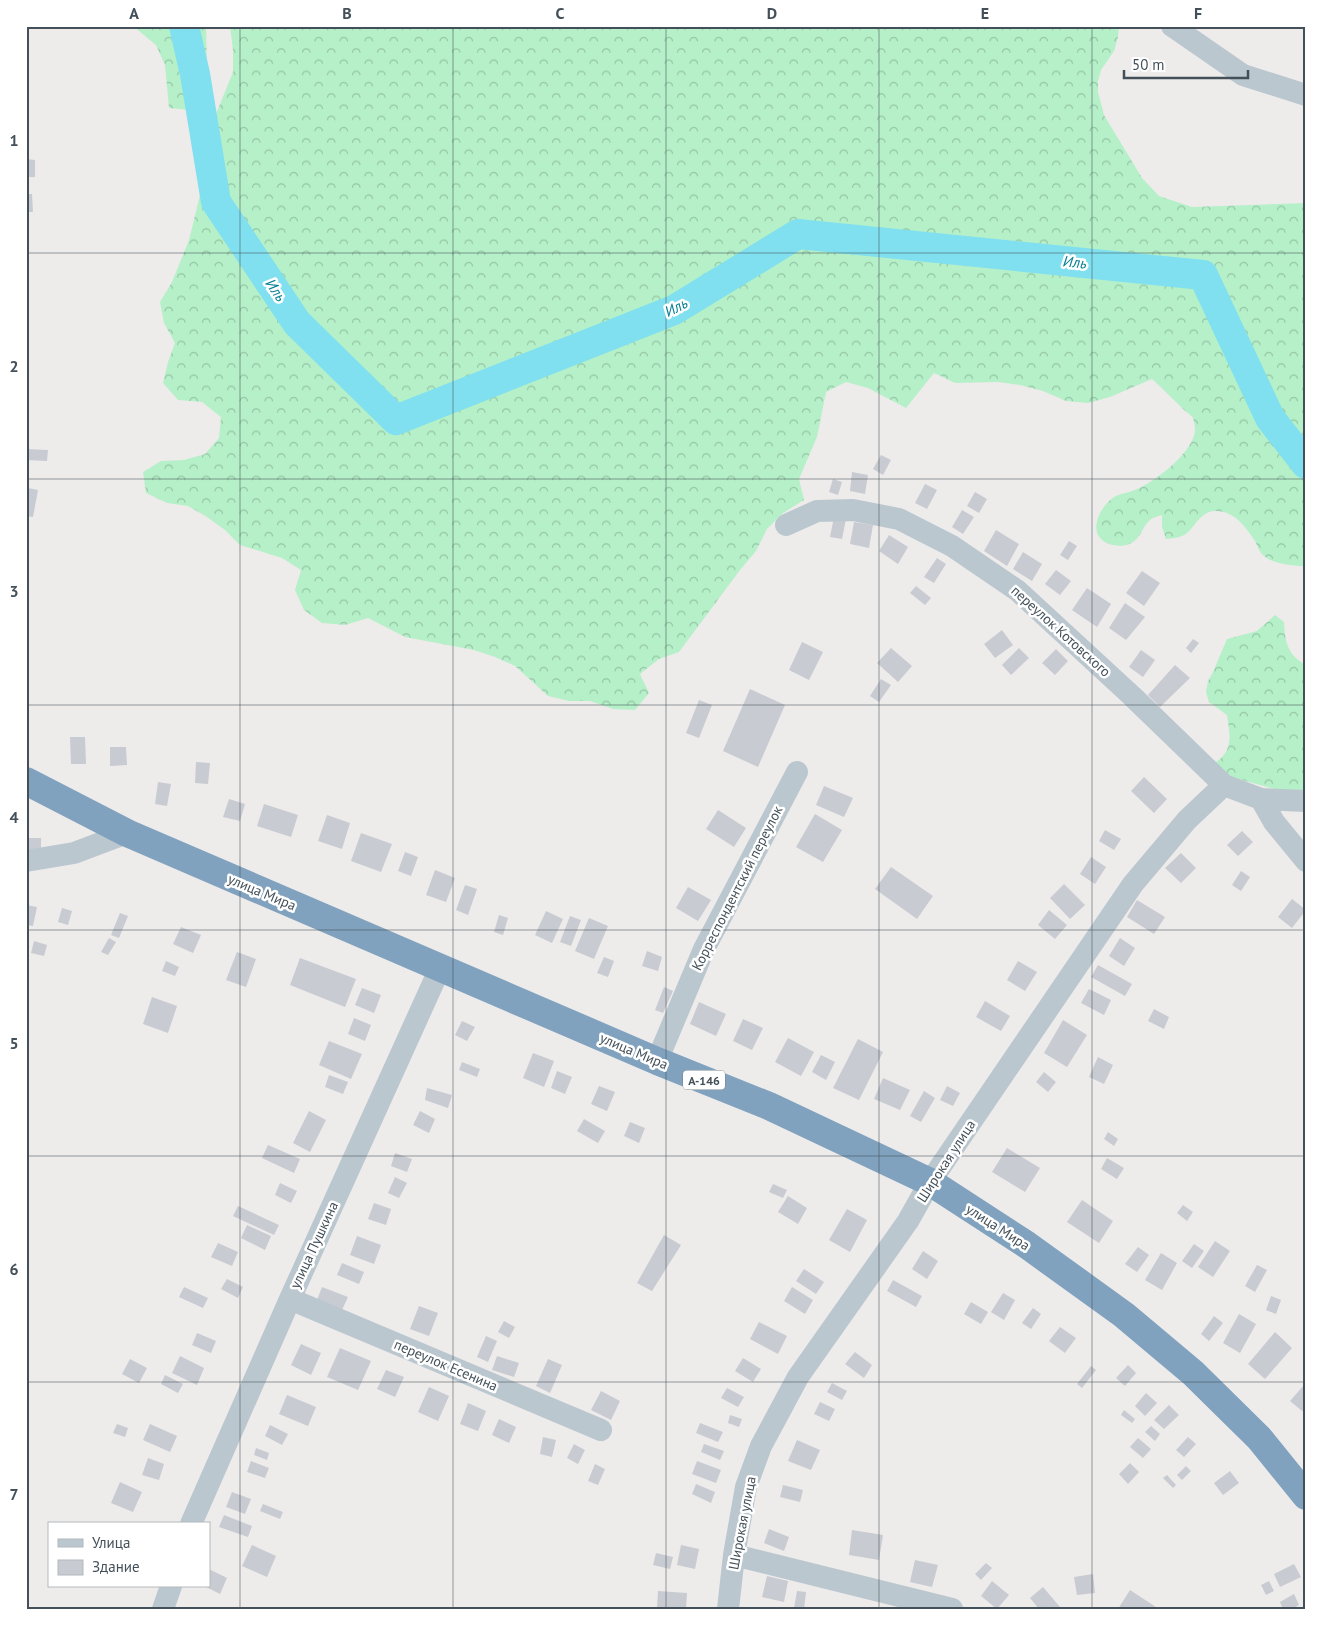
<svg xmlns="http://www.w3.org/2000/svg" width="1332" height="1635" viewBox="0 0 1332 1635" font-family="'PT Sans',sans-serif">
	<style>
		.forest { fill: url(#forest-crowns) }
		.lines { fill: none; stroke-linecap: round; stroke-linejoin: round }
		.river { stroke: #80e0ef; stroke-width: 30 }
		.building { fill: #c8cbd1 }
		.minor { stroke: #bbc7cf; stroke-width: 22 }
		.highway { stroke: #80a2be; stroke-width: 28 }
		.grid { fill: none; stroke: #435059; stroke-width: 1; stroke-opacity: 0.55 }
		.labels { text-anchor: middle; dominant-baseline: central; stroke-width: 5; stroke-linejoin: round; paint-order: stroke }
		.shield { fill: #fff; stroke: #7b848b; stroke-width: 1 }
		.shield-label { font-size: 12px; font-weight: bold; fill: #435059 }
		.street-label { font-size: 14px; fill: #435059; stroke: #fff }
		.water-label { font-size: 15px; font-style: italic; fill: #078093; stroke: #fff }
		.neatline { fill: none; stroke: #435059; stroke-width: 2 }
		.grid-label { font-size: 16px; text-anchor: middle; font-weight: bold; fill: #435059 }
	</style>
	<defs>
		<pattern id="forest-crowns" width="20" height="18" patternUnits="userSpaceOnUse" patternTransform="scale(1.25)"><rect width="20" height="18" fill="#b5f0c8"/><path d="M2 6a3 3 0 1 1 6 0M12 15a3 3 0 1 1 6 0" fill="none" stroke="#95c5a5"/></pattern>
	</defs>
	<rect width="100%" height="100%" fill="#eeebeb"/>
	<path class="forest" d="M133 26H206L207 70 203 91 190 110 169 108 165 65 156 45Z
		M230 26H1119L1118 37 1114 51 1101 70 1098 81V92L1104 115 1142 178 1159 196 1192 207 1306 203V567C1292 565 1272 565 1262 554 1259 551 1257 545 1255 541 1245 526 1234 510 1214 511 1201 512 1196 525 1188 532 1182 538 1174 538 1166 539L1162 527V515C1159 516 1154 517 1151 519 1142 526 1141 540 1129 544 1123 547 1113 546 1107 543 1086 534 1100 506 1114 497 1121 493 1128 493 1135 490 1155 482 1194 452 1195 430 1195 427 1194 421 1193 418 1191 415 1185 411 1182 408 1172 398 1162 388 1152 379L1110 397 1088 403 1066 401 1043 391 1020 385 998 382 955 383 934 373 906 408 868 388 846 382 826 392 817 437 799 479 804 500 783 513 767 529 756 551 740 570 679 652 659 659 640 674 649 693 635 710 613 709 590 701H569L548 696 515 666 495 657 474 650 405 637 368 618 345 625 322 623 304 610 295 590 301 570 282 558 240 545 225 530 207 517 188 506 167 503 146 493 143 472 161 461 184 460 205 454 219 438 221 417 202 402 178 400 163 383 168 362 175 343 164 323 160 302 172 282 189 240 217 125 216 114 233 72V50Z
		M1275 615 1284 622C1285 641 1287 655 1306 665V795H1297L1231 777 1215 763C1234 750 1230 736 1227 715L1209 702 1206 692 1208 681 1213 672 1227 639 1257 631Z"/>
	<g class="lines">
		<path class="river" d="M184 26 195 74 216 202 297 323 396 420 674 310 798 234 1203 275 1270 418 1306 464"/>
	</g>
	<path class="building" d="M26 159 35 160V177H26Z
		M26 194H32L33 212H26Z
		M26 449 48 450 47 461 26 460Z
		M881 455 891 460 883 475 873 469Z
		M852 472 868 475 865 494 850 491Z
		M833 479 842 482 838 495 829 492Z
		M925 484 937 490 927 509 915 503Z
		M28 488 38 490 33 517 26 516Z
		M975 492 987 499 979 513 967 506Z
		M962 510 974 517 963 534 952 527Z
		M834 517 846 519 842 539 830 537Z
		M854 522 873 525 869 548 850 544Z
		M996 530 1019 544 1007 566 984 551Z
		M889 535 908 547 898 564 879 551Z
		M1069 541 1077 546 1068 560 1060 555Z
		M1023 552 1042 564 1032 581 1013 569Z
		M937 558 946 564 934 583 924 577Z
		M1056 570 1071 581 1060 595 1045 584Z
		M1142 571 1160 583 1144 606 1126 593Z
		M916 586 931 598 925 605 910 593Z
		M1087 588 1111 604 1097 627 1072 610Z
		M1125 603 1145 617 1126 640 1109 628Z
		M1002 630 1013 645 995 658 984 644Z
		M1193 639 1199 643 1191 653 1186 648Z
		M802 642 823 652 809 680 789 670Z
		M891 648 912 666 898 682 877 663Z
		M1019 648 1029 658 1011 675 1002 665Z
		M1056 649 1068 661 1055 675 1042 663Z
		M1141 650 1155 660 1143 677 1129 667Z
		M1175 665 1190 678 1160 707 1148 695Z
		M881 679 891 685 879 702 870 696Z
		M750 689 785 705 758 767 723 751Z
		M699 700 712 705 699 738 686 733Z
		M70 737H85L86 764H71Z
		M110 747H126L127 765 110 766Z
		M196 762 210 763 208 784 195 783Z
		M1144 777 1167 799 1154 813 1131 791Z
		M158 782 171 784 167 806 155 804Z
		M824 786 853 798 844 817 816 805Z
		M229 799 245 804 240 821 223 817Z
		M264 804 298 815 291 837 257 826Z
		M718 810 746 828 734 847 706 829Z
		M815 814 842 830 823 862 796 847Z
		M327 815 350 823 342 849 318 841Z
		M1105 830 1121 839 1114 850 1099 841Z
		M1242 831 1253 842 1238 856 1227 845Z
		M361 833 392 844 381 872 351 861Z
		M26 838H41V851H26Z
		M405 852 418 857 411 876 398 871Z
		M1181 853 1196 868 1181 883 1165 868Z
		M1091 857 1106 867 1095 884 1080 874Z
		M891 867 933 896 917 919 875 889Z
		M435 870 455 878 446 902 426 895Z
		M1241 871 1250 877 1241 891 1232 885Z
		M1064 884 1085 905 1070 919 1050 898Z
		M465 885 477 889 468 915 456 910Z
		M688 887 711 900 698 921 676 908Z
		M1292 899 1306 910 1292 928 1278 917Z
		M1137 900 1165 917 1154 934 1127 917Z
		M26 905 37 907 33 926 26 925Z
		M62 908 72 911 68 925 58 922Z
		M1049 910 1067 925 1055 939 1038 925Z
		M546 911 563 919 552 943 535 935Z
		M120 913 128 916 119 938 111 935Z
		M499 915 508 918 503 935 494 932Z
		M570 916 581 920 571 946 560 942Z
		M589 918 608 926 594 959 575 951Z
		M181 927 201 935 193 953 173 944Z
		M109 938 116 942 108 955 101 952Z
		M1120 938 1135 948 1124 966 1109 956Z
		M34 941 47 945 44 956 31 953Z
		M647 951 662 957 658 971 642 966Z
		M237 952 256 959 246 987 226 980Z
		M604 957 614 961 608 977 597 973Z
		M300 958 356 979 345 1007 290 985Z
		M166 961 179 967 175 976 162 971Z
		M1018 961 1037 972 1025 991 1007 980Z
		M1098 965 1132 984 1125 996 1091 977Z
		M664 987 673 991 663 1013 655 1010Z
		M362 988 381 995 374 1013 355 1005Z
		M1089 989 1111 1000 1104 1015 1081 1003Z
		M152 997 177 1006 168 1033 143 1024Z
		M985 1001 1010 1016 1001 1031 976 1017Z
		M699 1002 726 1014 716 1036 690 1024Z
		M1154 1009 1169 1017 1164 1029 1148 1021Z
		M354 1018 371 1025 365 1041 348 1034Z
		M743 1019 763 1028 752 1050 733 1041Z
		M1063 1020 1087 1035 1067 1067 1044 1053Z
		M462 1021 475 1027 467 1041 455 1035Z
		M788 1038 814 1052 801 1076 775 1062Z
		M858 1039 883 1052 859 1100 833 1088Z
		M329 1041 362 1054 351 1079 319 1065Z
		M533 1053 554 1061 544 1087 523 1078Z
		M821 1055 835 1062 826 1080 812 1072Z
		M1098 1057 1113 1065 1104 1084 1089 1077Z
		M462 1062 480 1069 477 1077 459 1070Z
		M557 1071 572 1077 565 1094 551 1088Z
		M1044 1072 1056 1082 1048 1092 1036 1082Z
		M329 1075 348 1082 343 1094 325 1087Z
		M883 1078 910 1090 900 1110 874 1099Z
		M599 1086 615 1092 607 1111 591 1104Z
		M947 1086 960 1093 953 1106 940 1100Z
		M427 1088 452 1095 448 1108 425 1100Z
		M924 1091 935 1098 921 1122 910 1116Z
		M309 1111 326 1120 310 1152 293 1143Z
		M420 1111 435 1119 429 1133 413 1125Z
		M584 1119 605 1131 598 1143 577 1131Z
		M630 1122 645 1128 639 1143 624 1136Z
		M1108 1132 1118 1139 1114 1146 1104 1139Z
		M268 1145 300 1159 294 1173 262 1158Z
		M1007 1148 1040 1168 1025 1192 992 1172Z
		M395 1153 412 1159 407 1172 391 1166Z
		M1107 1158 1124 1168 1117 1179 1101 1169Z
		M395 1177 407 1183 399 1198 388 1193Z
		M280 1183 297 1191 291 1203 275 1195Z
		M773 1184 787 1190 783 1198 769 1192Z
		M788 1196 807 1208 798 1224 778 1212Z
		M1082 1200 1113 1221 1099 1243 1067 1222Z
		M374 1203 391 1209 386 1225 368 1219Z
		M1183 1205 1193 1212 1187 1221 1177 1213Z
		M238 1206 279 1225 274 1235 233 1216Z
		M847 1209 867 1220 850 1252 829 1240Z
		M247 1225 271 1236 265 1250 241 1238Z
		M664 1235 681 1245 652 1291 637 1283Z
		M357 1236 381 1245 374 1264 350 1255Z
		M1215 1241 1230 1251 1213 1277 1198 1267Z
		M218 1243 238 1252 232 1266 211 1257Z
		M1194 1244 1204 1251 1192 1268 1182 1261Z
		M1138 1247 1149 1255 1137 1272 1125 1264Z
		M923 1251 938 1261 927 1279 912 1269Z
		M1161 1253 1177 1263 1162 1290 1145 1280Z
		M342 1263 364 1272 359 1284 337 1275Z
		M1257 1265 1267 1270 1255 1292 1245 1286Z
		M804 1269 824 1282 816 1294 796 1281Z
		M227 1279 243 1287 238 1298 221 1289Z
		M893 1280 922 1296 916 1307 887 1291Z
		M184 1287 208 1298 203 1308 179 1297Z
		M322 1287 348 1297 342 1310 317 1300Z
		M792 1287 813 1300 805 1314 784 1301Z
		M1003 1293 1015 1300 1004 1320 991 1312Z
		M1271 1296 1281 1300 1276 1314 1266 1310Z
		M971 1302 988 1312 981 1324 964 1314Z
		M419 1306 438 1313 429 1336 410 1329Z
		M1033 1308 1041 1314 1031 1329 1022 1323Z
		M1239 1314 1256 1324 1240 1353 1223 1343Z
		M1214 1316 1223 1323 1209 1341 1201 1334Z
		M504 1321 515 1327 509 1338 498 1332Z
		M759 1322 787 1336 778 1354 750 1339Z
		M1060 1327 1076 1338 1065 1353 1049 1341Z
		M1275 1332 1292 1348 1265 1379 1248 1364Z
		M197 1333 216 1341 211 1353 192 1345Z
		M486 1336 497 1341 488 1362 477 1357Z
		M301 1344 321 1353 311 1375 291 1365Z
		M340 1348 371 1361 358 1390 327 1377Z
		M855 1352 872 1365 864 1378 845 1364Z
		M180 1356 204 1368 197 1385 172 1373Z
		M497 1356 519 1363 514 1377 492 1370Z
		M743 1358 761 1369 753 1382 735 1371Z
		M130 1359 147 1368 139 1383 122 1374Z
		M548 1359 562 1365 550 1393 536 1386Z
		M1128 1365 1136 1373 1125 1386 1116 1378Z
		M1091 1366 1096 1370 1082 1388 1077 1384Z
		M386 1370 404 1377 395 1397 377 1389Z
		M165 1375 183 1384 178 1393 161 1384Z
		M832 1383 847 1391 842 1400 827 1392Z
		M1304 1385 1306 1386V1407L1302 1411 1290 1401Z
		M429 1387 449 1396 438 1421 418 1412Z
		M727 1388 744 1397 738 1407 721 1398Z
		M601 1391 620 1401 611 1420 591 1410Z
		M1146 1393 1157 1403 1145 1416 1135 1406Z
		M287 1395 316 1407 308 1426 279 1414Z
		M820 1402 835 1409 829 1421 814 1414Z
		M468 1403 486 1411 478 1431 460 1424Z
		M1169 1405 1179 1415 1164 1429 1154 1420Z
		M1124 1410 1135 1419 1132 1423 1121 1415Z
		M730 1415 742 1419 739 1427 728 1423Z
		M499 1419 516 1427 509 1443 492 1435Z
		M700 1423 723 1432 718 1442 696 1433Z
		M117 1424 128 1428 125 1437 113 1433Z
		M150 1424 177 1436 170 1452 143 1440Z
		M270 1425 288 1434 282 1445 265 1436Z
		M1151 1426 1160 1434 1155 1441 1145 1432Z
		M543 1437 556 1440 552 1457 540 1454Z
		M1188 1437 1196 1444 1184 1457 1176 1450Z
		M1138 1438 1151 1449 1143 1458 1130 1447Z
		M797 1440 820 1450 811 1470 788 1461Z
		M574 1444 585 1450 578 1464 567 1458Z
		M704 1444 724 1451 720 1460 701 1452Z
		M256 1448 269 1453 267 1460 254 1455Z
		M148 1458 164 1464 159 1480 142 1475Z
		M251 1461 269 1468 265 1478 247 1472Z
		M697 1461 721 1470 716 1483 692 1474Z
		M1130 1463 1139 1472 1128 1484 1119 1474Z
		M595 1464 605 1469 598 1485 588 1481Z
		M1186 1466 1191 1471 1182 1480 1177 1475Z
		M1230 1471 1239 1483 1223 1495 1214 1483Z
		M1167 1475 1176 1485 1173 1488 1163 1478Z
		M120 1482 142 1492 133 1512 111 1503Z
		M696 1484 715 1492 711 1503 692 1494Z
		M783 1485 803 1490 800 1502 780 1497Z
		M232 1492 251 1499 245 1514 226 1507Z
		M263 1504 283 1512 280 1519 260 1511Z
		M224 1515 252 1526 248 1537 219 1527Z
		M769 1529 789 1537 784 1551 764 1543Z
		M852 1530 883 1535 879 1560 849 1555Z
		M252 1545 276 1556 267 1577 242 1566Z
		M681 1545 699 1549 695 1569 677 1565Z
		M656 1553 673 1557 670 1569 653 1565Z
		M915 1560 938 1565 932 1587 910 1582Z
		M986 1563 992 1568 981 1580 975 1574Z
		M1294 1564 1301 1577 1280 1587 1274 1574Z
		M209 1569 227 1578 220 1594 204 1586H209Z
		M1093 1574 1095 1593 1077 1595 1074 1577Z
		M767 1576 788 1581 784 1602 762 1597Z
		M992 1581 1009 1595 997 1609 981 1596Z
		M1269 1581 1274 1591 1266 1595 1261 1585Z
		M1043 1587 1060 1607 1058 1609H1039L1030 1598Z
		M1130 1590 1159 1609H1118Z
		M658 1591 687 1593 686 1609 657 1608Z
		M797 1591 806 1592 804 1609 794 1608Z
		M1294 1594 1299 1605 1292 1609H1283L1280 1602Z"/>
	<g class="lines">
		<path class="minor" d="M1172 26 1243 75 1306 95
			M786 525 817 511 853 510 899 519 952 546 1018 591 1132 696 1224 785 1261 799 1306 801
			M1261 799 1274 822 1306 861
			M26 861 74 853 127 833
			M657 1061 704 949 797 772
			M290 1299 601 1430
			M191 1524 290 1299 440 968
			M734 1555 952 1609
			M163 1609 171 1586
			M728 1609 734 1555 746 1487 761 1446 798 1377 908 1221 930 1182 1133 884 1187 820 1224 785"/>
		<path class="highway" d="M26 781 127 833 657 1061 769 1106 930 1182 1027 1245 1124 1315 1193 1373 1259 1438 1306 1496"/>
	</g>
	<path class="grid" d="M240 26V1609M453 26V1609M666 26V1609M879 26V1609M1092 26V1609M26 253H1306M26 479H1306M26 705H1306M26 930H1306M26 1156H1306M26 1382H1306"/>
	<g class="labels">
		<rect class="shield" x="683" y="1070.5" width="42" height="19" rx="4"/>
		<g class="shield-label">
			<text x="704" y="1080">А-146</text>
		</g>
		<g class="street-label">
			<text transform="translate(1061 631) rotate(42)">переулок Котовского</text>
			<text transform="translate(737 888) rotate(-63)">Корреспондентский переулок</text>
			<text transform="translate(262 892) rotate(23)">улица Мира</text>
			<text transform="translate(634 1051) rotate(23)">улица Мира</text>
			<text transform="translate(946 1161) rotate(-57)">Широкая улица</text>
			<text transform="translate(998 1227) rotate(33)">улица Мира</text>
			<text transform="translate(314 1245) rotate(-65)">улица Пушкина</text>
			<text transform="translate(446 1365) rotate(23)">переулок Есенина</text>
			<text transform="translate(742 1523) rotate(-79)">Широкая улица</text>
		</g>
		<g class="water-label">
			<text transform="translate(1075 262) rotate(6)">Иль</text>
			<text transform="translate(276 290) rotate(56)">Иль</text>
			<text transform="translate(676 307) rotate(-27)">Иль</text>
		</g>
	</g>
	<rect width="1332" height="1635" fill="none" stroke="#ffffff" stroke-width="55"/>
	<rect x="48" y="1522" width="162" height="65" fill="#ffffff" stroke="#b4b9bd"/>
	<rect x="58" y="1539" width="25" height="8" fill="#bbc7cf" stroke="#b4b9bd"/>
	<text x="92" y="1548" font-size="15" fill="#435059">Улица</text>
	<rect x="58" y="1560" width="25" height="15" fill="#c8cbd1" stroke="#b4b9bd"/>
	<text x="92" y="1572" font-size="15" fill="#435059">Здание</text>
	<path d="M1124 70v8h124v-8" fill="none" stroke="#435059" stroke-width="2.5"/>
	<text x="1132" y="70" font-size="15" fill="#435059" stroke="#ffffff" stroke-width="4" paint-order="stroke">50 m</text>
	<rect x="28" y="28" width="1276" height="1580" class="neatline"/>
	<g class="grid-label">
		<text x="134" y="19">A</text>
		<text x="347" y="19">B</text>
		<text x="560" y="19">C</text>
		<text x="772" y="19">D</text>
		<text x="985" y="19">E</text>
		<text x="1198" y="19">F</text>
		<text x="14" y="146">1</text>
		<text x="14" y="372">2</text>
		<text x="14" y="597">3</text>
		<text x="14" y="823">4</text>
		<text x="14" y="1049">5</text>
		<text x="14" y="1275">6</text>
		<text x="14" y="1500">7</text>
	</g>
</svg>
